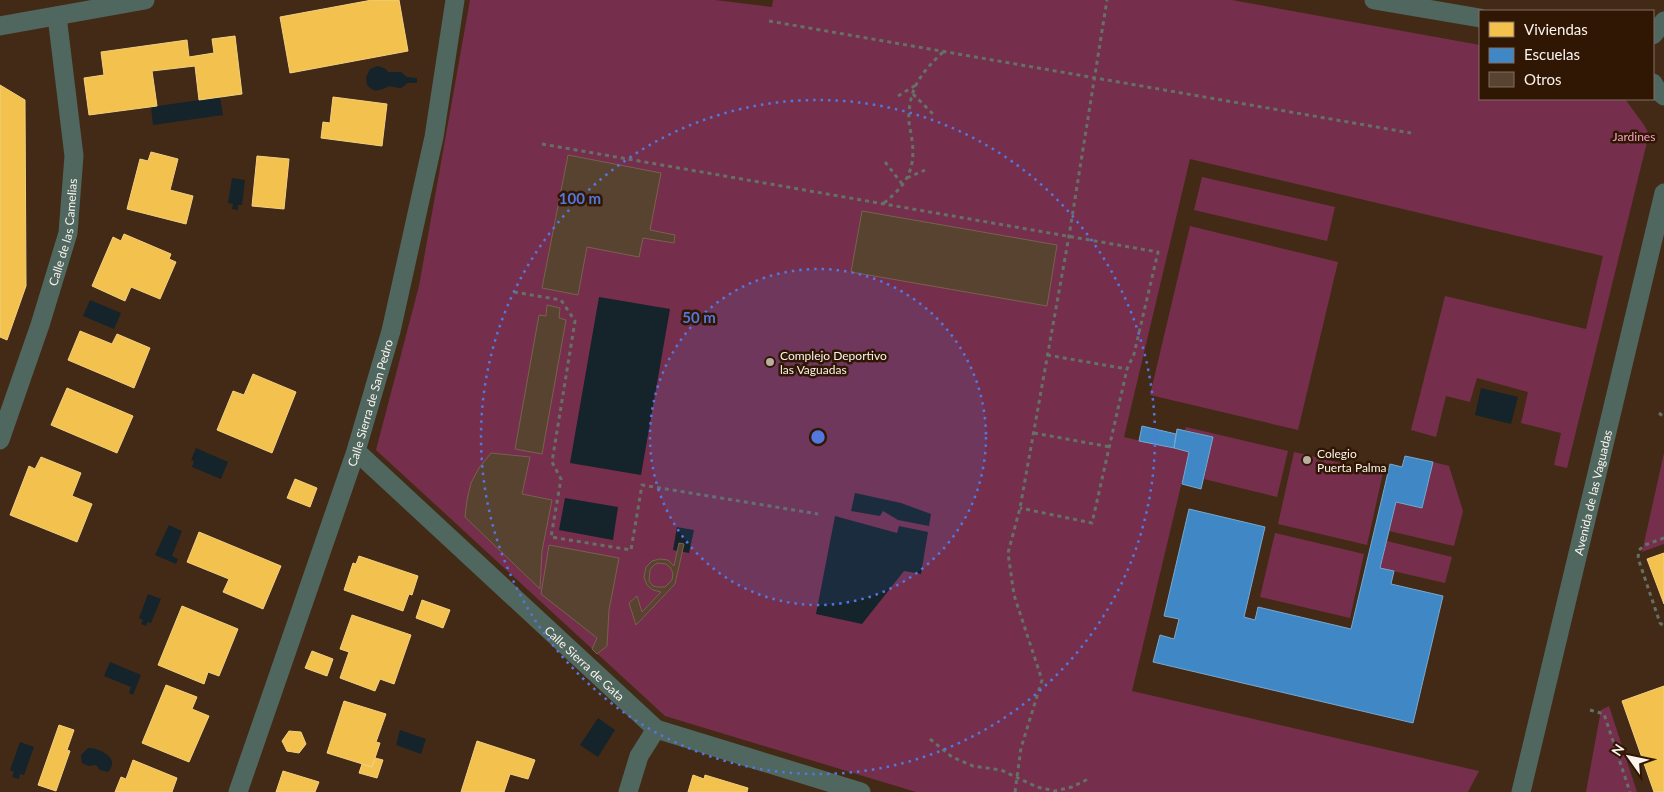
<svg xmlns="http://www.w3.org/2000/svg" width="1664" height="792" viewBox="0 0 1664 792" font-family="Lato,sans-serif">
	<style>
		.green { fill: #752f4c }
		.water { fill: #15232a }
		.homes { fill: #f2c14e; stroke: #f4d07e }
		.schools { fill: #3f88c5; stroke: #77a8d1 }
		.building { fill: #584230; stroke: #79614f; fill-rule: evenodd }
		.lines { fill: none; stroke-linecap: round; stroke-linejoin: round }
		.path { stroke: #657066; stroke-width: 3; stroke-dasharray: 4 4; stroke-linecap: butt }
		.minor { stroke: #4f675e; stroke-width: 19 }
		.ring { fill: none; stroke: #5477de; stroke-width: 2.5; stroke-dasharray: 2.5 5 }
		.poi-dot { fill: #baada2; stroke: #301704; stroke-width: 2 }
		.labels { text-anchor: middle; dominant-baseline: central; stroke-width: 5; stroke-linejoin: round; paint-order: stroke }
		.park-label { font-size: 12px; fill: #f5a1c3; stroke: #301704 }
		.street-label { font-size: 12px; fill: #faf3ee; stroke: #301704 }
		.poi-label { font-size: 12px; fill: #faf3ee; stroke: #301704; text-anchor: start }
		.centre { fill: #5477de; stroke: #301704; stroke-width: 2.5 }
		.ring-label { font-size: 15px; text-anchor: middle; font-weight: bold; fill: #5477de; stroke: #301704; stroke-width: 5; stroke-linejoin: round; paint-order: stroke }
	</style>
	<rect width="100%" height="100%" fill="#432a16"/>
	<path class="green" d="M470 0H715L772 7 773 0H1232L1480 45V99H1625L1644 125 1649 134 1567 468 1554 465 1561 433 1521 423 1528 392 1477 378 1470 402 1446 396 1436 437 1411 430 1445 296 1586 329 1603 256 1190 159 1124 437 1189 452 1132 691 1479 771 1468 792H916L665 716 376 450 419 286Z
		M1202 177 1335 207 1327 241 1194 210Z
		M1190 226 1338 262 1298 430 1150 395Z
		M1186 427 1288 451 1277 497 1204 479 1213 437 1185 430Z
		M1294 452 1383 473 1367 545 1278 524Z
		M1664 453V544L1642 552Z
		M1433 462 1449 466 1463 511 1454 546 1389 531 1396 502 1422 508Z
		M1275 533 1364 554 1350 618 1260 597Z
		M1387 541 1452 557 1445 583 1380 568Z
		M1609 706 1637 792H1586L1601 710Z"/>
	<path class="water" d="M378 66 386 69 388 72H401L407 77 417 78V83H407C402 90 398 88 390 86 381 89 375 95 367 85L366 77 370 69Z
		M220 97 223 115 153 125 151 107Z
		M232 178 245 180 242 205H238V210L232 209 233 204 228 203Z
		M599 297 670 309 641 475 570 463Z
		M90 300 121 313 114 329 83 316Z
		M1481 388 1518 397 1511 424 1475 415Z
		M196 448 228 462 221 479 192 467 194 461 191 460Z
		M855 493 901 503 931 514 929 526 898 520 883 511 880 516 851 511Z
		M565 498 618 507 613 540 559 530Z
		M835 516 897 533 899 526 928 532 921 574 904 571 862 624 816 614Z
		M169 525 182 531 172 556 178 559 176 564 155 555Z
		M677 527 694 530 689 553 673 550Z
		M148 594 161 599 151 623 148 622 146 626 141 624 143 620 139 618Z
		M110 662 141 675 133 695 129 693 131 687 104 676Z
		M598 718 615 730 598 757 580 745Z
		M400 730 426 739 421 754 396 745Z
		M20 742 34 747 24 775 20 774 19 779 12 777 14 772 10 770Z
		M88 748C100 748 121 758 108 772L100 770 96 765 89 766 82 763 81 755Z"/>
	<path class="homes" d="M372 0H399L408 51 290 73 280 17Z
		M235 36 242 94 199 100 195 66 152 71 157 106 89 115 84 78 104 75 101 52 187 40 189 57 214 53 212 39Z
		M0 85 25 100 26 286 7 340 0 337Z
		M333 97 387 104 382 146 321 138 323 122 330 123Z
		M151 152 178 159 170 190 193 196 186 224 127 209 140 159 148 161Z
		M257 156 289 159 284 209 252 206Z
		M124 234 171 254 169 259 176 262 160 299 131 287 125 301 92 286 113 237 121 241Z
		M80 331 112 344 117 334 150 348 134 388 68 360Z
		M253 374 296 392 272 453 217 430 233 391 244 395Z
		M67 388 133 416 117 453 51 425Z
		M41 457 81 473 72 496 92 504 77 542 10 515 29 466 35 469Z
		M295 479 317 488 310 507 287 498Z
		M199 532 281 566 263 609 223 592 229 579 187 562Z
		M1664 553V604L1647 559Z
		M359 556 418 576 412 595 409 594 403 611 344 590 353 563 356 564Z
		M422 600 450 610 443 628 416 618Z
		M182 606 238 629 219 676 208 672 204 684 158 665Z
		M352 615 411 635 394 684 380 679 375 691 340 678 349 652 340 649Z
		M312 651 333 659 327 676 305 668Z
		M166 685 197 697 192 709 209 716 189 762 142 743Z
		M1664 686V792H1654L1622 701Z
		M344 701 386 714 376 742 380 743 372 767 327 753Z
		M59 725 74 730 67 750 70 751 56 791 38 785Z
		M289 731 301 732 306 744 299 753 287 751 282 741Z
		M477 741 535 760 528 779 510 774 504 792H461Z
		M375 758 383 760 377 778 359 773 362 764 372 767Z
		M133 760 177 778 172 792H115L121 777 126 779Z
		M283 771 319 782 315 792H276Z
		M693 775 704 779 705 775 748 788 747 792H688Z"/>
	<path class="schools" d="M1142 426 1176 434 1174 448 1139 441Z
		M1177 429 1213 437 1201 489 1182 484 1189 452 1174 448Z
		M1405 456 1433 462 1422 508 1396 502 1380 568 1394 571 1391 584 1443 596 1413 723 1153 662 1160 635 1174 639 1179 619 1164 616 1189 509 1265 527 1244 617 1255 620 1258 607 1351 629 1390 464 1402 467Z"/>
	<path class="building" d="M568 155 661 173 650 230 675 235 674 243 643 238 639 257 587 247 578 295 542 288Z
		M862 211 1057 245 1047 306 851 272Z
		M547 305 560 308 559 318 566 320 542 454 515 449 539 315 546 316Z
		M491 453 530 457 522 494 552 500 542 551 540 589 465 517 467 500 471 483 479 468Z
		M679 543 684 544 675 584 636 625 629 603 637 596 642 612 661 592 653 590 647 585 644 577 646 567 652 561 660 559 668 560 674 566ZM657 563 666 564 670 567 673 573 672 580 665 587H657L653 586 649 581 650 570 652 567Z
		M549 545 619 558 609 610 607 646 597 654 592 649 597 638 541 594Z"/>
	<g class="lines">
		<path class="path" d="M769 21 1411 133
			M913 94 935 116
			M898 96 916 85
			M542 144 1158 252 1134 354 1127 369 1092 523 1020 508
			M885 162 903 185
			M907 178 925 170
			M884 203C906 185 916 170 912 140 911 131 908 123 909 114 910 86 924 70 943 52
			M514 292 561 300 575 321 552 462 561 479 551 537 631 550 642 485 818 514
			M1047 355 1127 369
			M1659 413 1664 417
			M1034 433 1110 447
			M1664 538 1645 545 1639 550 1638 558 1660 623 1664 626
			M1590 710 1604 714 1630 792
			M930 739 952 757 973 766 1001 770 1037 787 1055 791 1072 787 1090 778
			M1015 792 1021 748 1042 680 1014 595 1008 553 1020 508 1069 236 1107 0"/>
		<g class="minor">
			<path d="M1374 0 1480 18"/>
			<path d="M0 26 145 0"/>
			<path d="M1653 35 1664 21"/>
			<path d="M1653 83 1658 91 1664 96"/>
			<path id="s1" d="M0 440 40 325 68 233 74 156 57 16"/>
			<path id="s2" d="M356 451 656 729 861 792"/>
			<path id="s3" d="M238 792 356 451 391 331 434 137 455 0"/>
			<path d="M628 792 639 756 656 729"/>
			<path id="s4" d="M1521 792 1664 193"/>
		</g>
	</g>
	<circle cx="818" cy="437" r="168" fill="#5477de" fill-opacity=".12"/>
	<g class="ring">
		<circle cx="818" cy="437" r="168"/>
		<circle cx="818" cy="437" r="337"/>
	</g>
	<g class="poi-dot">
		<circle cx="770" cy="362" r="5"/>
		<circle cx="1307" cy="460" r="5"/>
	</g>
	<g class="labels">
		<g class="park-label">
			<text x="1634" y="136">Jardines</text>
		</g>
		<g class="street-label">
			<text stroke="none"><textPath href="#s1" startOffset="218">Calle de las Camelias</textPath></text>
			<text stroke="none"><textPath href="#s3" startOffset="411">Calle Sierra de San Pedro</textPath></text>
			<text stroke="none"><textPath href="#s4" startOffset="308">Avenida de las Vaguadas</textPath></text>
			<text stroke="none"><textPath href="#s2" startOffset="312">Calle Sierra de Gata</textPath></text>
		</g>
		<g class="poi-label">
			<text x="780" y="355">Complejo Deportivo<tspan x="780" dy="14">las Vaguadas</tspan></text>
			<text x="1317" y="453">Colegio<tspan x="1317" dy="14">Puerta Palma</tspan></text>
		</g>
	</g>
	<circle cx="818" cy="437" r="8" class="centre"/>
	<g class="ring-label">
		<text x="580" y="204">100 m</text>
		<text x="699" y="323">50 m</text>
	</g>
	<rect x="1479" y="10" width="175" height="90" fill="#301704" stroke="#816f62"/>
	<rect x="1489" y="22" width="25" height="15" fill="#f2c14e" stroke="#816f62"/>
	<text x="1524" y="35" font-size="15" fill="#faf3ee">Viviendas</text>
	<rect x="1489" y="48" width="25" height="15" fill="#3f88c5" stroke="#816f62"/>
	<text x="1524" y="60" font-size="15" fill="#faf3ee">Escuelas</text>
	<rect x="1489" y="72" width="25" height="15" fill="#584230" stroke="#816f62"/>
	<text x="1524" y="85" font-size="15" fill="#faf3ee">Otros</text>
	<g transform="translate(1629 757) rotate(303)" stroke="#301704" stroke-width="4" paint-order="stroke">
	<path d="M0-4L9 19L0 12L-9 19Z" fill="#faf3ee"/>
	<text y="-8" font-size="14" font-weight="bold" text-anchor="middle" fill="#faf3ee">N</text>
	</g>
</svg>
